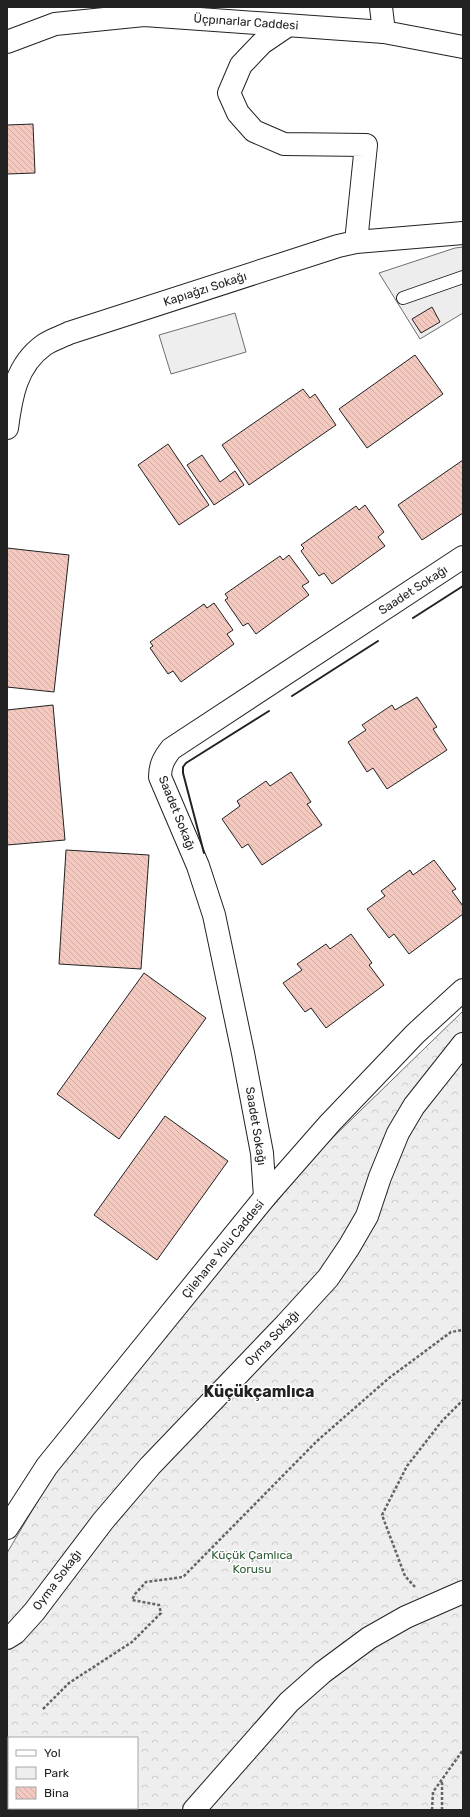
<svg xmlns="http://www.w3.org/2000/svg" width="470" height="1817" viewBox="0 0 470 1817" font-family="Rubik,sans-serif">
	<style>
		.forest { fill: url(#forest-crowns); stroke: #6f6f6f; fill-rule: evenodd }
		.park { fill: #eee; stroke: #6f6f6f }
		.parking { fill: #ededed; stroke: #6f6f6f }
		.building { fill: url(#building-back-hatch); stroke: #222 }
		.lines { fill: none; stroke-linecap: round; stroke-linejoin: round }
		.lane-casing { stroke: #222; stroke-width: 14 }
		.street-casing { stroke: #222; stroke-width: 24 }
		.secondary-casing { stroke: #222; stroke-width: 24 }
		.path { stroke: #646464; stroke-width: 2.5; stroke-dasharray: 3 2; stroke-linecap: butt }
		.lane { stroke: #fff; stroke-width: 12 }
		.street { stroke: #fff; stroke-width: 22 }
		.secondary { stroke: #fff; stroke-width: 22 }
		.wall { stroke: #222; stroke-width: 2 }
		.labels { text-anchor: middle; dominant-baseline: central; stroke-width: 3; stroke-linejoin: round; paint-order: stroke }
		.street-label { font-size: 12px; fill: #222; stroke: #fff }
		.park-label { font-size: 12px; fill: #2f5e38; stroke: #fff }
		.district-label { font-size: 16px; font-weight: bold; fill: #222; stroke: #fff }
	</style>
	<defs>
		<pattern id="forest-crowns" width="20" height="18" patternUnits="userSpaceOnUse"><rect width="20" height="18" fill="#eee"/><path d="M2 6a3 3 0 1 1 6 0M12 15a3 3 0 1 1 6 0" fill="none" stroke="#ccc"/></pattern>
		<pattern id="building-back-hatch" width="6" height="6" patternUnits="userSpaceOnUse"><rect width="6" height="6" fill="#f3c9c0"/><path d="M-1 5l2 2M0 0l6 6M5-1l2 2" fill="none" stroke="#d0aca5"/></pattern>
	</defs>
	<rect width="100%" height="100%" fill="#fff"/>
	<path class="forest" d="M463 1011V1810H7V1553L59 1465 173 1324 322 1148ZM9 1738H137V1808H9Z"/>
	<path class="park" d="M235 313 246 352 171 374 159 335Z"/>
	<path class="parking" d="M463 247V313L420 339 379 273 455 248Z"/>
	<path class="building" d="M33 124 35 173 7 174V125Z
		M432 307 440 322 421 333 412 319Z
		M415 355 443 394 367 448 339 409Z
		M303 389 310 398 315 394 336 425 249 485 222 445Z
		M168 444 209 505 179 525 138 465Z
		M202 455 220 482 235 471 244 485 214 505 187 465Z
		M463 460V513L422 540 398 505Z
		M365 505 384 532 378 537 385 546 332 584 324 573 319 576 301 551 304 548 301 545 356 506 359 510Z
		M7 548 69 555 54 692 7 687Z
		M289 555 309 582 302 586 309 595 256 634 248 623 243 626 225 600 228 598 225 594 280 556 283 560Z
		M214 603 233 630 227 634 234 644 181 682 173 671 168 674 150 648 153 646 150 642 204 604 207 608Z
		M417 697 437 727 433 729 447 750 387 789 373 768 367 772 348 742 366 730 362 725 392 705 395 710Z
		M53 705 65 840 7 845V710Z
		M291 772 311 802 307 804 322 825 262 865 248 844 242 848 222 819 240 806 237 801 266 781 270 786Z
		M66 850 149 855 141 969 59 964Z
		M434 860 456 889 452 891 463 906V914L409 954 394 934 389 938 367 909 385 896 381 891 410 870 413 875Z
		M351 934 372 963 369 965 384 985 326 1028 311 1008 305 1012 283 983 302 970 297 964 326 944 330 949Z
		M144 973 206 1018 119 1139 57 1094Z
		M165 1116 228 1161 157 1260 94 1215Z"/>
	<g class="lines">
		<g class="lane-casing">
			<path id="lane" d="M403 298 463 277"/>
		</g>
		<g class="street-casing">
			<path id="street" d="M381 7 384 32
				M287 26 262 43 241 65 229 93 238 113 254 131 284 144 366 145 356 242
				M7 428C11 397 16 365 44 345 51 340 61 337 69 333L338 246 356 242 463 233
				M265 1197 262 1153 243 1053 214 915 198 866 160 777C160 765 164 758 171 749L463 557
				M7 1638 15 1633 34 1612 103 1521 150 1466 286 1324 328 1278 349 1247 367 1216 380 1177 398 1133 414 1106 463 1044
				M194 1810 289 1702 323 1672 369 1638 406 1617 463 1592"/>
		</g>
		<g class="secondary-casing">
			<path id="secondary" d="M7 42 55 24 144 15 384 32 463 47
				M7 1528 47 1466 265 1197 330 1123 415 1034 463 990"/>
		</g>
		<path class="path" d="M415 1587 405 1576 382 1515 407 1466 442 1421 463 1400
			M43 1709 69 1683 132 1642 161 1613 159 1605 132 1600 135 1594 146 1582 183 1577 317 1441 389 1378 451 1332 463 1330
			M432 1810 433 1792 463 1750
			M442 1810V1781"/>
		<use href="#lane" class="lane"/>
		<use href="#street" class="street"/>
		<use href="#secondary" class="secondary"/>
		<path class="wall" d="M413 618 463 586
			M292 696 378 641
			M204 853 183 773V767L186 763 269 711"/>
	</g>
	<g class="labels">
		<g class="street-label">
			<text transform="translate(246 22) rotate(4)">Üçpınarlar Caddesi</text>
			<text transform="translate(205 289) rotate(-18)">Kapıağzı Sokağı</text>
			<text transform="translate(413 590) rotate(-33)">Saadet Sokağı</text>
			<text transform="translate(177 813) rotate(68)">Saadet Sokağı</text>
			<text transform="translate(256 1126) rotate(81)">Saadet Sokağı</text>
			<text transform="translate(223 1249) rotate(-51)">Çilehane Yolu Caddesi</text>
			<text transform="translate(272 1338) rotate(-46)">Oyma Sokağı</text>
			<text transform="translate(57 1580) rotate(-53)">Oyma Sokağı</text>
		</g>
		<g class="park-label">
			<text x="252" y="1555">Küçük Çamlıca<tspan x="252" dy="14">Korusu</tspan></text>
		</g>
		<g class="district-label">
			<text x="259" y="1391">Küçükçamlıca</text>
		</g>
	</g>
	<rect width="470" height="1817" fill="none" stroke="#222222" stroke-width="16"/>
	<rect x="8" y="1737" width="130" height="72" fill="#ffffff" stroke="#a7a7a7"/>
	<rect x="16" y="1750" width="20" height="6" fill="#ffffff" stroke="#a7a7a7"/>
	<text x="44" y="1757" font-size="12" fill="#222222">Yol</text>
	<rect x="16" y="1767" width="20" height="12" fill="#eeeeee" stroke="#a7a7a7"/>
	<text x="44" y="1777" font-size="12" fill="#222222">Park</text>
	<rect x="16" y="1787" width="20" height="12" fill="url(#building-back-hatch)" stroke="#a7a7a7"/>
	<text x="44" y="1797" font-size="12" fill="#222222">Bina</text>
</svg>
